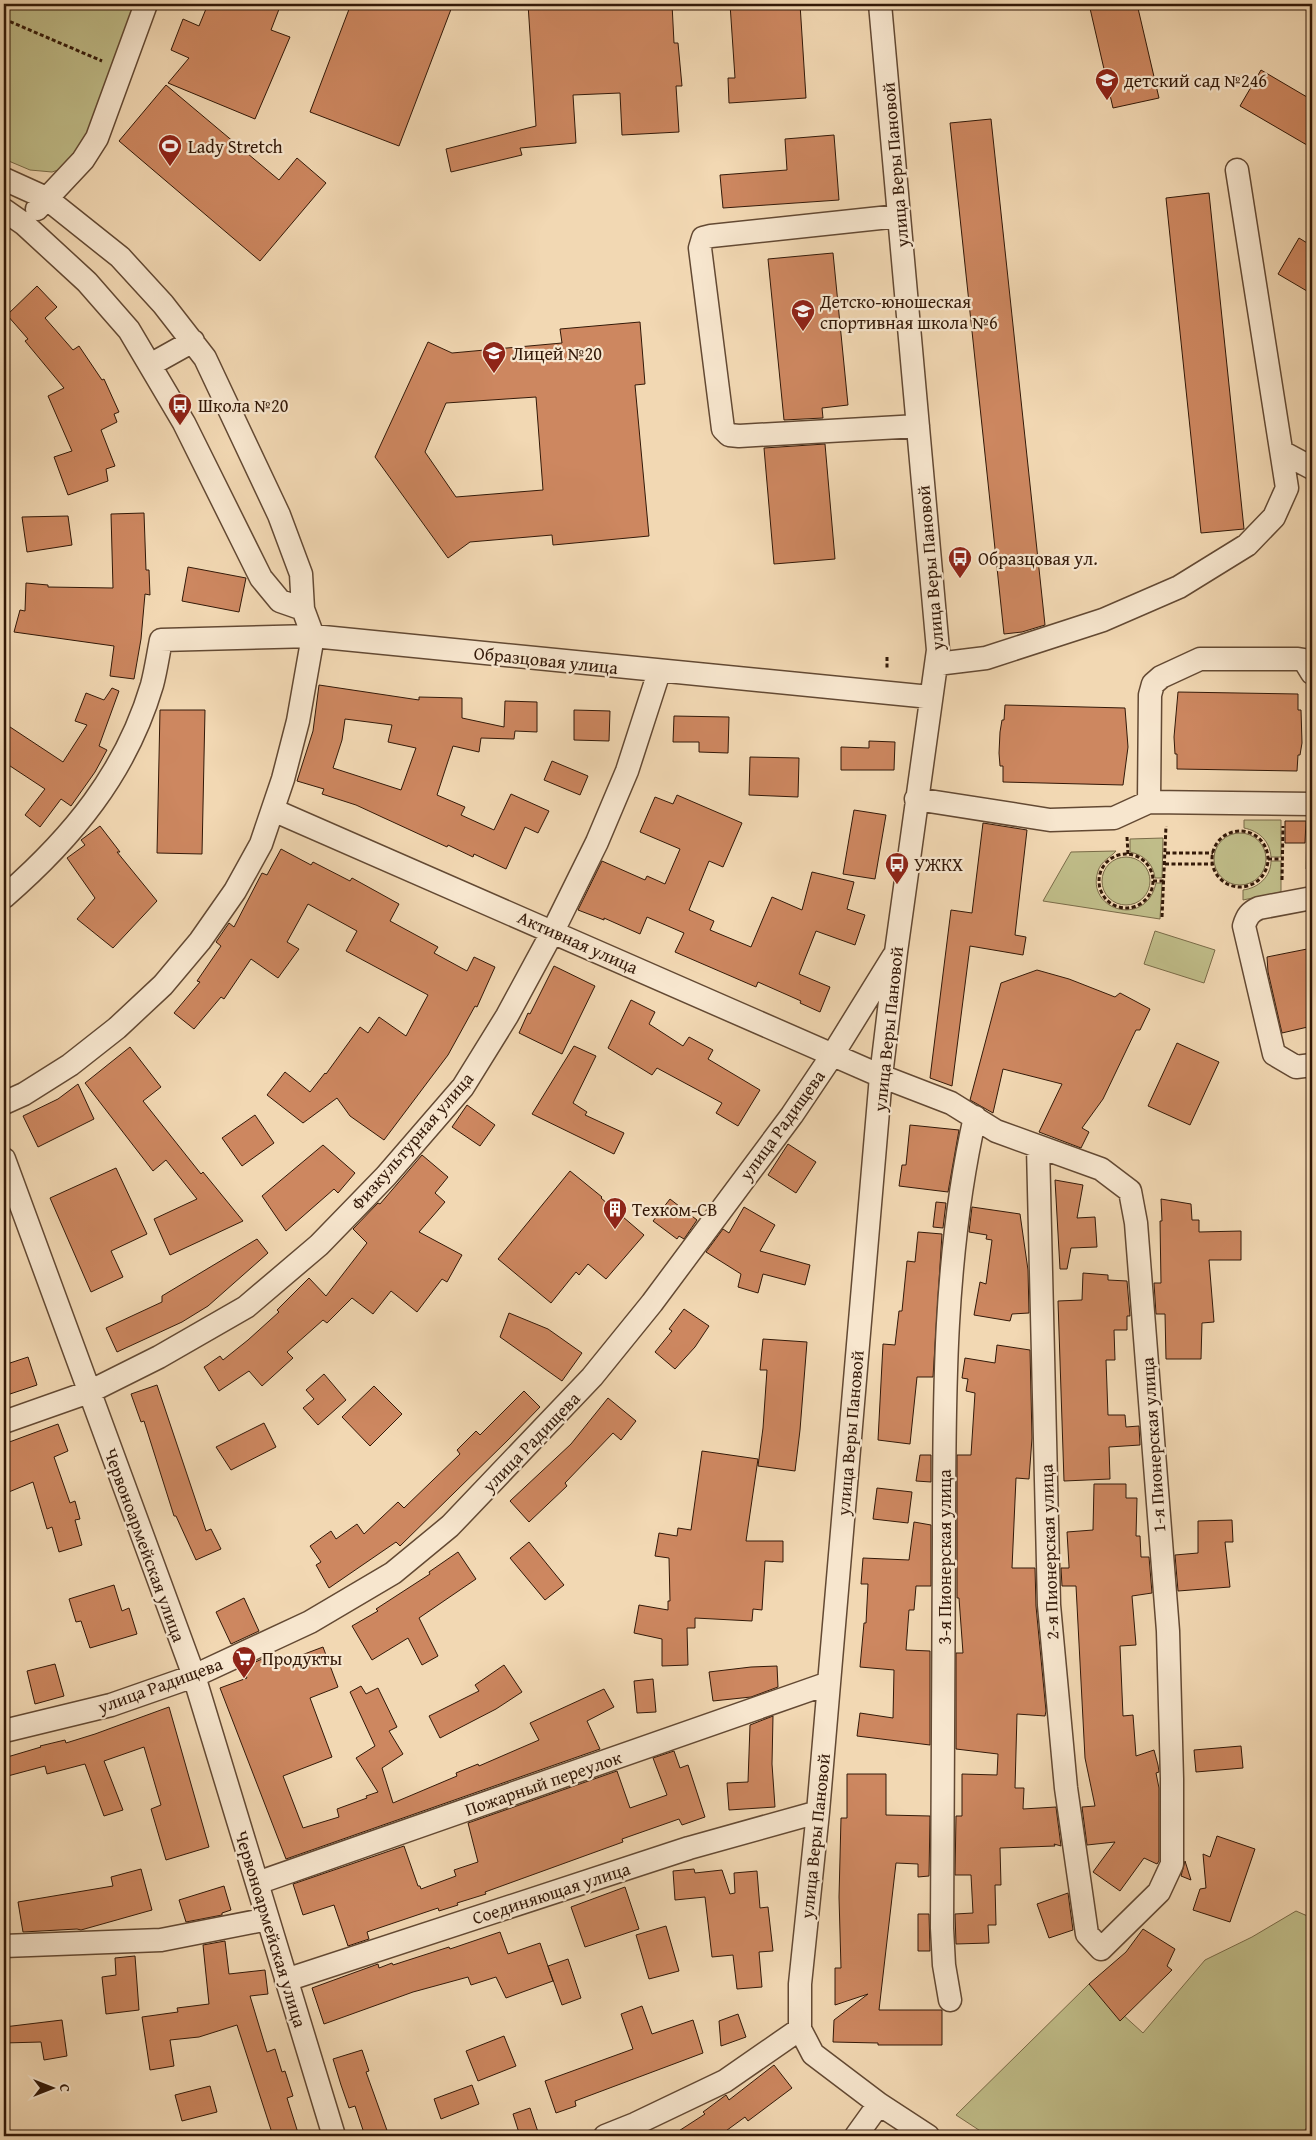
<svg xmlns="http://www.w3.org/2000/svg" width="1316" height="2140" viewBox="0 0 1316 2140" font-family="'Gentium Book Plus',serif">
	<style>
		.green { fill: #c0bd89; stroke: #7a6b48 }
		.building { fill: #cd8760; stroke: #331908; fill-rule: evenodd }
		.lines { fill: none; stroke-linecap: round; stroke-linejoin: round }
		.minor-casing { stroke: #634933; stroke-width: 25 }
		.path { stroke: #331908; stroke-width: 3; stroke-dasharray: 4 2.5; stroke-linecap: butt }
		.minor { stroke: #f7e6ce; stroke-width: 22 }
		.labels { text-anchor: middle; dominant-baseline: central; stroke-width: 4.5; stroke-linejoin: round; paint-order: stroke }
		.poi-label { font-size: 18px; fill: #331908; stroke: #f7e6ce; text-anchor: start }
		.street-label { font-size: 18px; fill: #331908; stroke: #f7e6ce }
	</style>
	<rect width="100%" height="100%" fill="#f2d8b3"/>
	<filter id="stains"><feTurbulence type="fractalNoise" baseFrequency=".004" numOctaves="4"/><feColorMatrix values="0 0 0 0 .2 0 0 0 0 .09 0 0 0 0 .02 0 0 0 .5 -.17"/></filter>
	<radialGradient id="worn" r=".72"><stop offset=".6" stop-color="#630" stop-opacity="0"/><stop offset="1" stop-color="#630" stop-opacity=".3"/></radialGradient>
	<path class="green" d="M4 4H140L86 145 64 168 52 172 30 170 4 159Z
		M1244 820H1281V857H1271C1270 841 1259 831 1244 828Z
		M1307 821 1312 823V868L1306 869Z
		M1214 859a26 26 0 1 1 52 0a26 26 0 1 1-52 0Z
		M1163 838 1162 878H1155C1153 863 1144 855 1130 852V839Z
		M1116 851C1111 857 1101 861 1098 871 1085 910 1146 929 1156 883H1162L1160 919 1043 901 1071 852Z
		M1102 881a24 24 0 1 1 48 0a24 24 0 1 1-48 0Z
		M1271 861H1281V892L1243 900V890C1258 888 1271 877 1271 861Z
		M1155 931 1215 950 1204 983 1144 964Z
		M1296 1911 1312 1918V2113L1311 2121 1301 2136H988L956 2115 1089 1984 1143 2033 1205 1960 1252 1937Z"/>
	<path class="building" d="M208 4H281L271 30 290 37 255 119 168 83 189 58 171 50 183 19 199 26Z
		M351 4H453L399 146 310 112Z
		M528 4H672L674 43H678L682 86H676L679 132 622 135 620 93 573 95 576 143 520 148 522 155 451 172 446 149 536 126Z
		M730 4H800L806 98 729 103 728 78H735Z
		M1089 4H1137L1159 98 1113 108Z
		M1261 70 1312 100V148L1240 106Z
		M166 85 279 180 297 158 326 183 260 261 119 141Z
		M991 119 1045 625 1022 632 1004 634 950 123Z
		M834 135 839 200 723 208 720 175 787 170 785 139Z
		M1209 193 1244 529 1201 533 1166 198Z
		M1299 238 1312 246V294L1278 274Z
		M833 253 848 405 822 408 823 418 784 420 768 259Z
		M37 286 57 307 45 318 73 350 79 346 102 380 104 379 119 412 114 414 117 422 101 430 115 466 106 469 108 481 68 495 54 457 72 451 48 396 64 388 25 341 28 339 7 315Z
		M640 322 645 384 635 385 649 536 553 545 552 535 470 542 448 558 375 457 428 342 452 353 562 343 560 329ZM536 397 543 490 456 497 425 452 446 403Z
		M825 444 835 559 774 564 764 448Z
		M144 513 146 570H149L150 595 145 594 141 639 134 679 110 676 114 646 14 632 20 610 25 611 26 583 48 585V587L113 588 111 514Z
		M68 516 72 545 27 552 22 517Z
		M188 567 246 578 239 612 182 601Z
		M319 685 419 700V697L462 698V718L504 727 505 701 537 702V732L515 731 514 739 481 738 479 752 453 746 437 795 465 807 461 815 494 830 511 794 549 811 538 833 525 827 506 869 474 854 473 857 448 845 447 847 356 805 322 794 324 789 297 781 313 731ZM345 719 392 725 388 742 416 748 401 790 333 768 342 740Z
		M112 688 119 691 99 746 107 750 95 772 71 806 61 799 40 827 25 815 45 789 4 762V723L63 762 87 725 75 721 86 693 104 700Z
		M1178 692 1298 694V710H1301L1302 743 1300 755H1298L1297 771 1177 769V754H1175L1174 737Z
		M1005 705 1125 708 1128 747 1123 785 1003 782V766H1000L999 753 1000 732 1002 720H1004Z
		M160 710H205L202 854 157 853Z
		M574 710 610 711 609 741 574 740Z
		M674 716 729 717 728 753 699 752V742H673Z
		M869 741 895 742 894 770H841V747L869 748Z
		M750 757 799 758 798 797 749 795Z
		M552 761 588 776 580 795 544 780Z
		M677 795 742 823 723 867 709 861 689 910 714 921 710 930 751 947 772 897 802 910 812 872 854 882 847 909 865 915 855 945 816 931 799 974 830 987 820 1012 800 1003 801 1001 758 982 756 987 675 952 684 933 647 917 640 934 604 918V920L578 910 602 861 645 880 647 876 665 884 680 849 640 832 655 797 673 804Z
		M854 810 886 815 875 879 843 874Z
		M1285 821H1306L1305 843H1285Z
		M983 823 1027 830 1015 935 1026 937 1023 955 970 946 952 1086 930 1078 951 910 972 913Z
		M100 826 120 852H117L157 901 113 948 77 919 95 898 67 858 85 845 81 840Z
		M281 849 311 865 313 862 350 881 352 878 399 904 390 921 438 947 434 953 467 971 474 957 495 967 477 1007 475 1006 448 1055 384 1140 350 1116 337 1098 303 1123 267 1095 285 1072 310 1092 325 1073 326 1074 360 1027 368 1033 379 1017 406 1036 428 995 346 951 357 931 308 904 287 942 299 949 278 978 251 959 224 999 221 997 194 1029 174 1013 200 982 197 981 221 946 216 942 229 923 234 927 262 873 267 875Z
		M1312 948V1026L1282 1033 1268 972 1267 957Z
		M554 966 595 986 562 1054 519 1033 528 1013 530 1014Z
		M1037 970 1069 979 1115 997 1120 993 1150 1009 1140 1030H1136L1103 1099 1082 1128 1089 1132 1081 1148 1039 1132 1062 1084 1003 1069 993 1113 970 1100 1001 983Z
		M631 1000 655 1012 649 1024 683 1046 689 1037 713 1050 708 1059 760 1090 738 1126 716 1113 722 1103 657 1068 652 1075 608 1048Z
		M1177 1043 1219 1062 1190 1125 1148 1106Z
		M574 1046 596 1056 573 1103 587 1112 585 1115 624 1133 614 1154 532 1114Z
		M130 1047 161 1087 143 1101 201 1174 203 1172 243 1221 170 1255 154 1219 197 1199 166 1160 153 1171 85 1083Z
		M78 1084 94 1119 38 1147 23 1116 58 1099Z
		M467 1105 495 1125 480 1146 452 1127Z
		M255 1115 274 1143 242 1166 222 1138Z
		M910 1125 959 1130 948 1192 899 1186 902 1165H906Z
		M788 1144 816 1162 796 1193 768 1175Z
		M323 1145 355 1173 338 1193 334 1189 286 1231 262 1196Z
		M422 1155 448 1177 435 1193 445 1202 419 1232 462 1255 447 1282 442 1279 417 1312 391 1291 373 1314 352 1298 327 1323 323 1320 287 1352 293 1358 262 1386 249 1371 219 1391 204 1367 220 1356 223 1360 248 1340 279 1312 277 1310 309 1278 326 1296 367 1243 353 1229 378 1203 380 1204Z
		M116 1168 147 1234 111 1251 123 1277 91 1292 50 1198Z
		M570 1171 602 1197 601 1198 644 1235 606 1279 588 1264 579 1275 576 1272 551 1303 498 1259Z
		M1055 1180 1083 1185 1077 1218 1095 1217 1097 1247 1071 1248 1067 1269H1060Z
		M670 1199 697 1220 684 1239 679 1236 677 1239 653 1221Z
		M1161 1199 1191 1204 1192 1220H1199V1232L1241 1231V1260H1209L1214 1322 1202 1323 1201 1359H1166L1165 1314H1156L1154 1283H1161L1160 1221H1162Z
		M936 1202 946 1203 943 1228 933 1227Z
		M744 1207 775 1225 760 1251 810 1265 805 1285 763 1274 758 1293 738 1287 741 1274 706 1252 723 1229 729 1233Z
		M972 1207 1020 1214 1028 1270 1029 1313 1012 1314 1010 1321 974 1315 980 1282 986 1284 992 1240 986 1239 987 1235 969 1232Z
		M918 1232 942 1234 933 1377H917L910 1444 878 1440 883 1344 895 1345 899 1311H902L907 1261 915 1262Z
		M257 1239 268 1253 208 1306 182 1322 117 1352 106 1328 162 1302V1296Z
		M1083 1273 1108 1275V1280L1127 1281 1130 1316H1127V1330H1114L1115 1360H1106L1108 1415H1125L1126 1427 1139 1426 1140 1445 1109 1447 1110 1479 1064 1481 1058 1301 1082 1300Z
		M684 1309 709 1326 695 1347 675 1369 655 1352 672 1331 669 1329Z
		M509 1313 548 1329 582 1353 562 1381 500 1337Z
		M763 1339 807 1342 800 1430 795 1471 758 1466 763 1428 767 1370H760Z
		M997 1345 1030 1350 1032 1438 1029 1479 1016 1478 1012 1568H1035L1036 1606 1046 1711 1045 1716 1017 1714 1015 1788H1024L1023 1809 1056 1807 1061 1846 1054 1844 1055 1846 1000 1848 1001 1885H995L996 1925H988L989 1943 956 1944 955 1914 973 1913 971 1875H955L956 1816H962V1774L997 1775 998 1754 956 1749V1653H963L959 1598H957V1455H971L975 1393 966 1391 968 1379 962 1378 965 1358 995 1363Z
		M28 1357 37 1385 4 1396V1365Z
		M324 1374 346 1400 318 1425 303 1408 314 1399 306 1390Z
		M157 1385 206 1531 211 1529 221 1549 196 1560 176 1516H174L144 1421 141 1422 131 1394Z
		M374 1386 402 1414 370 1446 342 1417Z
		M524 1391 540 1407 508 1440 400 1546 396 1542 329 1588 316 1565 321 1562 310 1546 331 1531 336 1539 357 1524 364 1534 398 1502 404 1508 460 1454 457 1450 476 1431 480 1435Z
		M608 1398 636 1421 621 1440 613 1433 565 1483 567 1486 529 1522 510 1501 571 1444Z
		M264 1423 276 1447 231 1470 216 1447Z
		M58 1424 68 1451 54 1457 70 1503 75 1501 80 1519 75 1520 82 1545 59 1552 52 1527 47 1529 33 1482 4 1494V1444Z
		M702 1451 758 1459 746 1541H783V1562L765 1561 762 1610 753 1609 752 1621 695 1618V1628H687L688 1665 662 1666V1639L634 1633 639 1605 668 1610V1601H670L669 1558 655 1556 659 1533 677 1536 678 1528 691 1530Z
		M920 1455H931V1482L916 1481Z
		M1094 1484H1126V1498H1137L1136 1536H1140L1141 1557H1149L1152 1593 1132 1596 1136 1645 1120 1646 1123 1716 1133 1715 1136 1756 1154 1750 1158 1765 1159 1772 1156 1773 1159 1788V1861L1157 1864 1144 1858 1120 1891 1093 1872 1115 1842 1087 1845 1082 1807 1095 1806 1085 1758 1076 1586H1062L1061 1568H1069V1566L1067 1532 1093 1530Z
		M877 1488 912 1492 908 1523 873 1519Z
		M1232 1520 1233 1542H1225L1230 1587 1178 1591 1175 1555 1198 1553V1521Z
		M914 1522 931 1525V1586H916L914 1610H909L906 1650 930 1651V1745L857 1736 860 1713 893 1718 894 1670 860 1667 864 1623H866L868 1584H861L863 1558 909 1560Z
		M529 1542 564 1585 545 1600 510 1558Z
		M458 1552 476 1579 419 1618 438 1656 422 1665 408 1638 372 1660 352 1626 378 1611 376 1609 430 1574 429 1572Z
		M114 1585 122 1611 129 1608 137 1634 90 1648 81 1621 76 1622 69 1599Z
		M244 1598 259 1631 231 1644 216 1612Z
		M323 1647 338 1687 310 1698 332 1757 283 1776 303 1828 339 1817 337 1809 367 1798 366 1796 378 1792 356 1758 375 1746 350 1692 361 1686 366 1694 378 1688 397 1727 389 1731 403 1754 382 1768 393 1803 457 1776 456 1773 478 1764 479 1766 539 1740 530 1723 604 1689 614 1707 587 1721 600 1749 286 1859 220 1688 247 1678 242 1668 271 1655 275 1665Z
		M55 1664 64 1696 35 1704 27 1671Z
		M504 1665 522 1692 496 1709 440 1738 429 1716 479 1691 475 1685Z
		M777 1666 778 1687 751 1697 713 1701 709 1672 751 1667Z
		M653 1679 656 1712 637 1713 634 1681Z
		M169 1707 209 1847 166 1860 151 1809 161 1805 144 1747 104 1761 123 1810 104 1816 85 1764 47 1774 45 1766 4 1777V1758L41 1747 40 1746 65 1740 66 1743 95 1734Z
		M773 1716 772 1764 775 1807 729 1810 727 1783 748 1782 750 1725Z
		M1241 1746 1243 1768 1196 1772 1194 1750Z
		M674 1751 680 1768 688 1765 705 1817 682 1825 679 1819 622 1839 623 1842 485 1892 486 1894 457 1903 458 1905 439 1911 438 1908 367 1932 369 1939 348 1946 334 1905 303 1915 293 1884 404 1846 418 1886H420L421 1889 456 1876 454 1870 478 1862 468 1823 617 1771 630 1808 667 1795 653 1758Z
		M847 1774H886V1815L930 1816 929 1876 918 1877V1864L896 1863 879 2010H942V2045H878V2043L833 2042 834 2020 868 1994 835 2005V1968H841L839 1897 841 1818H847Z
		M1217 1836 1255 1849 1230 1922 1193 1910 1200 1889 1206 1888 1203 1854 1210 1857Z
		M1185 1861 1191 1880 1181 1876Z
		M141 1869 152 1910 81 1930 77 1929 23 1932 18 1902 113 1886 111 1877Z
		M694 1869 695 1873 722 1870 730 1894 735 1893 734 1873 757 1871 760 1908 768 1907 773 1951 759 1952 762 1987 737 1989 733 1955 712 1957 705 1897 675 1900 673 1871Z
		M224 1886 231 1910 222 1913V1915L186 1922 179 1900Z
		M625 1887 639 1929 585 1947 571 1907Z
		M1068 1893 1073 1930 1049 1938 1037 1904Z
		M918 1914H929L930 1951H918Z
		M666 1926 679 1971 649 1979 636 1935Z
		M1143 1929 1175 1949 1167 1966 1172 1970 1120 2021 1089 1984 1126 1952Z
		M500 1932 508 1954 540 1943 553 1981 506 1998 496 1977 471 1985 468 1977 413 1992 324 2024 312 1988 378 1964 379 1968 392 1963 393 1965 449 1947 450 1949Z
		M225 1941 229 1974 265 1970 268 1994 250 1996 267 2052 275 2049 282 2072 285 2071 293 2096 287 2098 299 2136H273L237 2025 199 2037 170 2040 174 2066 150 2070 142 2017 178 2012 177 2008 209 2004 203 1945Z
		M135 1956 139 2010 106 2014 102 1977 116 1975 115 1958Z
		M568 1959 581 1998 562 2005 548 1966Z
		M642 2006 652 2034 693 2020 703 2053 575 2101 576 2106 556 2113 545 2081 633 2049 621 2014Z
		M738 2014 746 2037 721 2046 719 2021Z
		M62 2020 67 2056 44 2060 41 2042 4 2043V2027Z
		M504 2036 516 2066 478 2081 466 2051Z
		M362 2050 369 2071 366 2072 389 2136H365L355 2106 349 2108 341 2085 333 2059Z
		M774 2065 792 2088 748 2121 745 2117 719 2136H671L705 2114 703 2112 726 2095 729 2100Z
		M472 2085 479 2104 441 2119 434 2099Z
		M210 2086 217 2112 182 2121 175 2095Z
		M530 2108 538 2132 520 2136 513 2114Z"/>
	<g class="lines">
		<g class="minor-casing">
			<path id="minor" d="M880 4 938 650 896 952 881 1076 818 1812 800 1984V2029L813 2054 879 2104 928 2136
				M4 179 46 198 120 257 163 304 205 358 279 515 301 574 303 609 313 636 298 721 283 779 261 844 235 891 200 941 163 985 117 1028 70 1065 24 1094 4 1103
				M37 209 83 160 97 138 146 4
				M4 210 24 224 87 282 129 330 184 423 261 578 280 601 303 609
				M899 216 711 236 703 238 700 248 723 429 729 435 739 436 918 426
				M150 365 193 341
				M1282 452 1312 468
				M937 664 986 658 1103 620 1179 587 1247 545 1274 517 1287 488 1237 170
				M916 799 1050 820 1114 818 1149 802 1312 804
				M1149 802 1150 695 1153 684 1161 677 1200 659H1298L1304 660 1312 673
				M273 810 881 1076 951 1103 996 1131 1101 1169 1130 1191 1136 1223 1168 1631 1172 1779V1864L1159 1892 1101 1949 1087 1934 1066 1788 1049 1605 1038 1147
				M4 897C72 838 126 773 152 685 156 670 158 655 161 640L313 636 930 697
				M1312 898 1259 908C1250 912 1247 916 1244 926L1274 1054 1296 1067 1312 1065
				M4 1159 194 1676 334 2136
				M4 1422 89 1392 159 1357 246 1307 319 1245 386 1176 463 1087 507 1016 553 931 597 842 627 771 659 672
				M4 1731 111 1705 194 1676 310 1622 393 1573 450 1526 592 1377 652 1303 792 1115 833 1054 893 957
				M257 1883 829 1683
				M4 1946 161 1940 268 1919
				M286 1980 689 1848 818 1812
				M950 2000 944 1965 942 1928C943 1798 943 1667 944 1536 944 1396 944 1254 975 1117
				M605 2136 635 2124 725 2081 800 2029
				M856 2136 879 2104"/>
		</g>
		<path class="path" d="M4 19 102 61
			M887 657V669
			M1212 859a28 28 0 1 1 56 0a28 28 0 1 1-56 0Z
			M1127 837 1128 854
			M1166 853H1213
			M1099 881a27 27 0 1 1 54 0a27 27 0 1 1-54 0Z
			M1268 859H1283
			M1165 864H1212
			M1282 880 1283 826
			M1153 881H1164
			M1162 917 1166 826"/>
		<use href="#minor" class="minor"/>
	</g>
	<defs>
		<g id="school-pin" transform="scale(1.25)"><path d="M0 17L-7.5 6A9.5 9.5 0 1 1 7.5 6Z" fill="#8f2418" stroke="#f7e6ce"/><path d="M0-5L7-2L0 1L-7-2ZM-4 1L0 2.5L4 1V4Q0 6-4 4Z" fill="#fff"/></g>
		<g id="stadium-pin" transform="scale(1.25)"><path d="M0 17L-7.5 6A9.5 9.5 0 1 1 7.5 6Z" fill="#8f2418" stroke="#f7e6ce"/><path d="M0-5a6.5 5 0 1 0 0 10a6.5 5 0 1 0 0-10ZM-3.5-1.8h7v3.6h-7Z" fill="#fff"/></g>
		<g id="bus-pin" transform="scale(1.25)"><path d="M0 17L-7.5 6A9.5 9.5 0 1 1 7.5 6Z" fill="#8f2418" stroke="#f7e6ce"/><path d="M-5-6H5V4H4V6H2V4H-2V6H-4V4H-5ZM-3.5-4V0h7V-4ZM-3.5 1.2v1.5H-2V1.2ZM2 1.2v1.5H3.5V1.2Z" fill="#fff"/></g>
		<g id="building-pin" transform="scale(1.25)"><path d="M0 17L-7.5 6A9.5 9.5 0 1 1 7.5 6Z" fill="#8f2418" stroke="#f7e6ce"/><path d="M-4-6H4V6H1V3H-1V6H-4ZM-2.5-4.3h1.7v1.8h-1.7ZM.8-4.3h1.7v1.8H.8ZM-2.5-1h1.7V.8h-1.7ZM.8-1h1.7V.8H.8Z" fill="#fff"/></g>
		<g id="supermarket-pin" transform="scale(1.25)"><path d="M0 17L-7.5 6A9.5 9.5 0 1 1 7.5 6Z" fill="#8f2418" stroke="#f7e6ce"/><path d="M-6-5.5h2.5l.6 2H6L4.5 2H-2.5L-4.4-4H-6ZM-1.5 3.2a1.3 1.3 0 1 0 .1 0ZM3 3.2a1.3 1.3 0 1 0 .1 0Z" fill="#fff"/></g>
	</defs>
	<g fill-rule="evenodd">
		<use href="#school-pin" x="1107" y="80"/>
		<use href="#stadium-pin" x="170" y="146"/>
		<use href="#school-pin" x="803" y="311"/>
		<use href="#school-pin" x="494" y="353"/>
		<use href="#bus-pin" x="180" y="405"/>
		<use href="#bus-pin" x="960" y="558"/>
		<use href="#bus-pin" x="897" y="864"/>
		<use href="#building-pin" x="615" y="1209"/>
		<use href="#supermarket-pin" x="244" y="1658"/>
	</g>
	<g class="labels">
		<g class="poi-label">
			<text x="1124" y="80">детский сад №246</text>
			<text x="188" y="146">Lady Stretch</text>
			<text x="820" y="301">Детско-юношеская<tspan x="820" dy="21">спортивная школа №6</tspan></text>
			<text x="512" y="353">Лицей №20</text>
			<text x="198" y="405">Школа №20</text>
			<text x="978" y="558">Образцовая ул.</text>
			<text x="914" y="864">УЖКХ</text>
			<text x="632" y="1209">Техком-СВ</text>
			<text x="262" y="1658">Продукты</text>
		</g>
		<g class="street-label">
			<text transform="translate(895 165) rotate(-95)">улица Веры Пановой</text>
			<text transform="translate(930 568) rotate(-95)">улица Веры Пановой</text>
			<text transform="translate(546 660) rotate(6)">Образцовая улица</text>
			<text transform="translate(578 942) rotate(24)">Активная улица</text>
			<text transform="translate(888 1029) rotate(-84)">улица Веры Пановой</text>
			<text transform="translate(782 1125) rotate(-54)">улица Радищева</text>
			<text transform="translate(412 1141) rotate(-49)">Физкультурная улица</text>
			<text transform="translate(850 1433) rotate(-85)">улица Веры Пановой</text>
			<text transform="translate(531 1442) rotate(-46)">улица Радищева</text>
			<text transform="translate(1153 1445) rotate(-94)">1-я Пионерская улица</text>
			<text transform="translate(145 1545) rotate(70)">Червоноармейская улица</text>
			<text transform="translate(1049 1552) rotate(-92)">2-я Пионерская улица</text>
			<text transform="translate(944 1557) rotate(-90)">3-я Пионерская улица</text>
			<text transform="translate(160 1685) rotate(-20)">улица Радищева</text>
			<text transform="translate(543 1783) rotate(-19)">Пожарный переулок</text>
			<text transform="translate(815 1836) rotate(-84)">улица Веры Пановой</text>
			<text transform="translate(551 1893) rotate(-18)">Соединяющая улица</text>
			<text transform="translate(271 1929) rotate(73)">Червоноармейская улица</text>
		</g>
	</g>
	<rect width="1316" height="2140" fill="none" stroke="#f2d8b3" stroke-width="20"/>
	<rect x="5" y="5" width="1306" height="2130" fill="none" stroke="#331908" stroke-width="2.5"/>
	<rect x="10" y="10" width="1296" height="2120" fill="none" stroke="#331908"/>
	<g transform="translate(52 2088) rotate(90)" stroke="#f7e6ce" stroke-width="4" paint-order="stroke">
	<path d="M0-4L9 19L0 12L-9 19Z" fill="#331908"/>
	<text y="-8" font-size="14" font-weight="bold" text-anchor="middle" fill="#331908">С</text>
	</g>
	<rect width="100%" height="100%" filter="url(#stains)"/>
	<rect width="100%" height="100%" fill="url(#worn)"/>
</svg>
